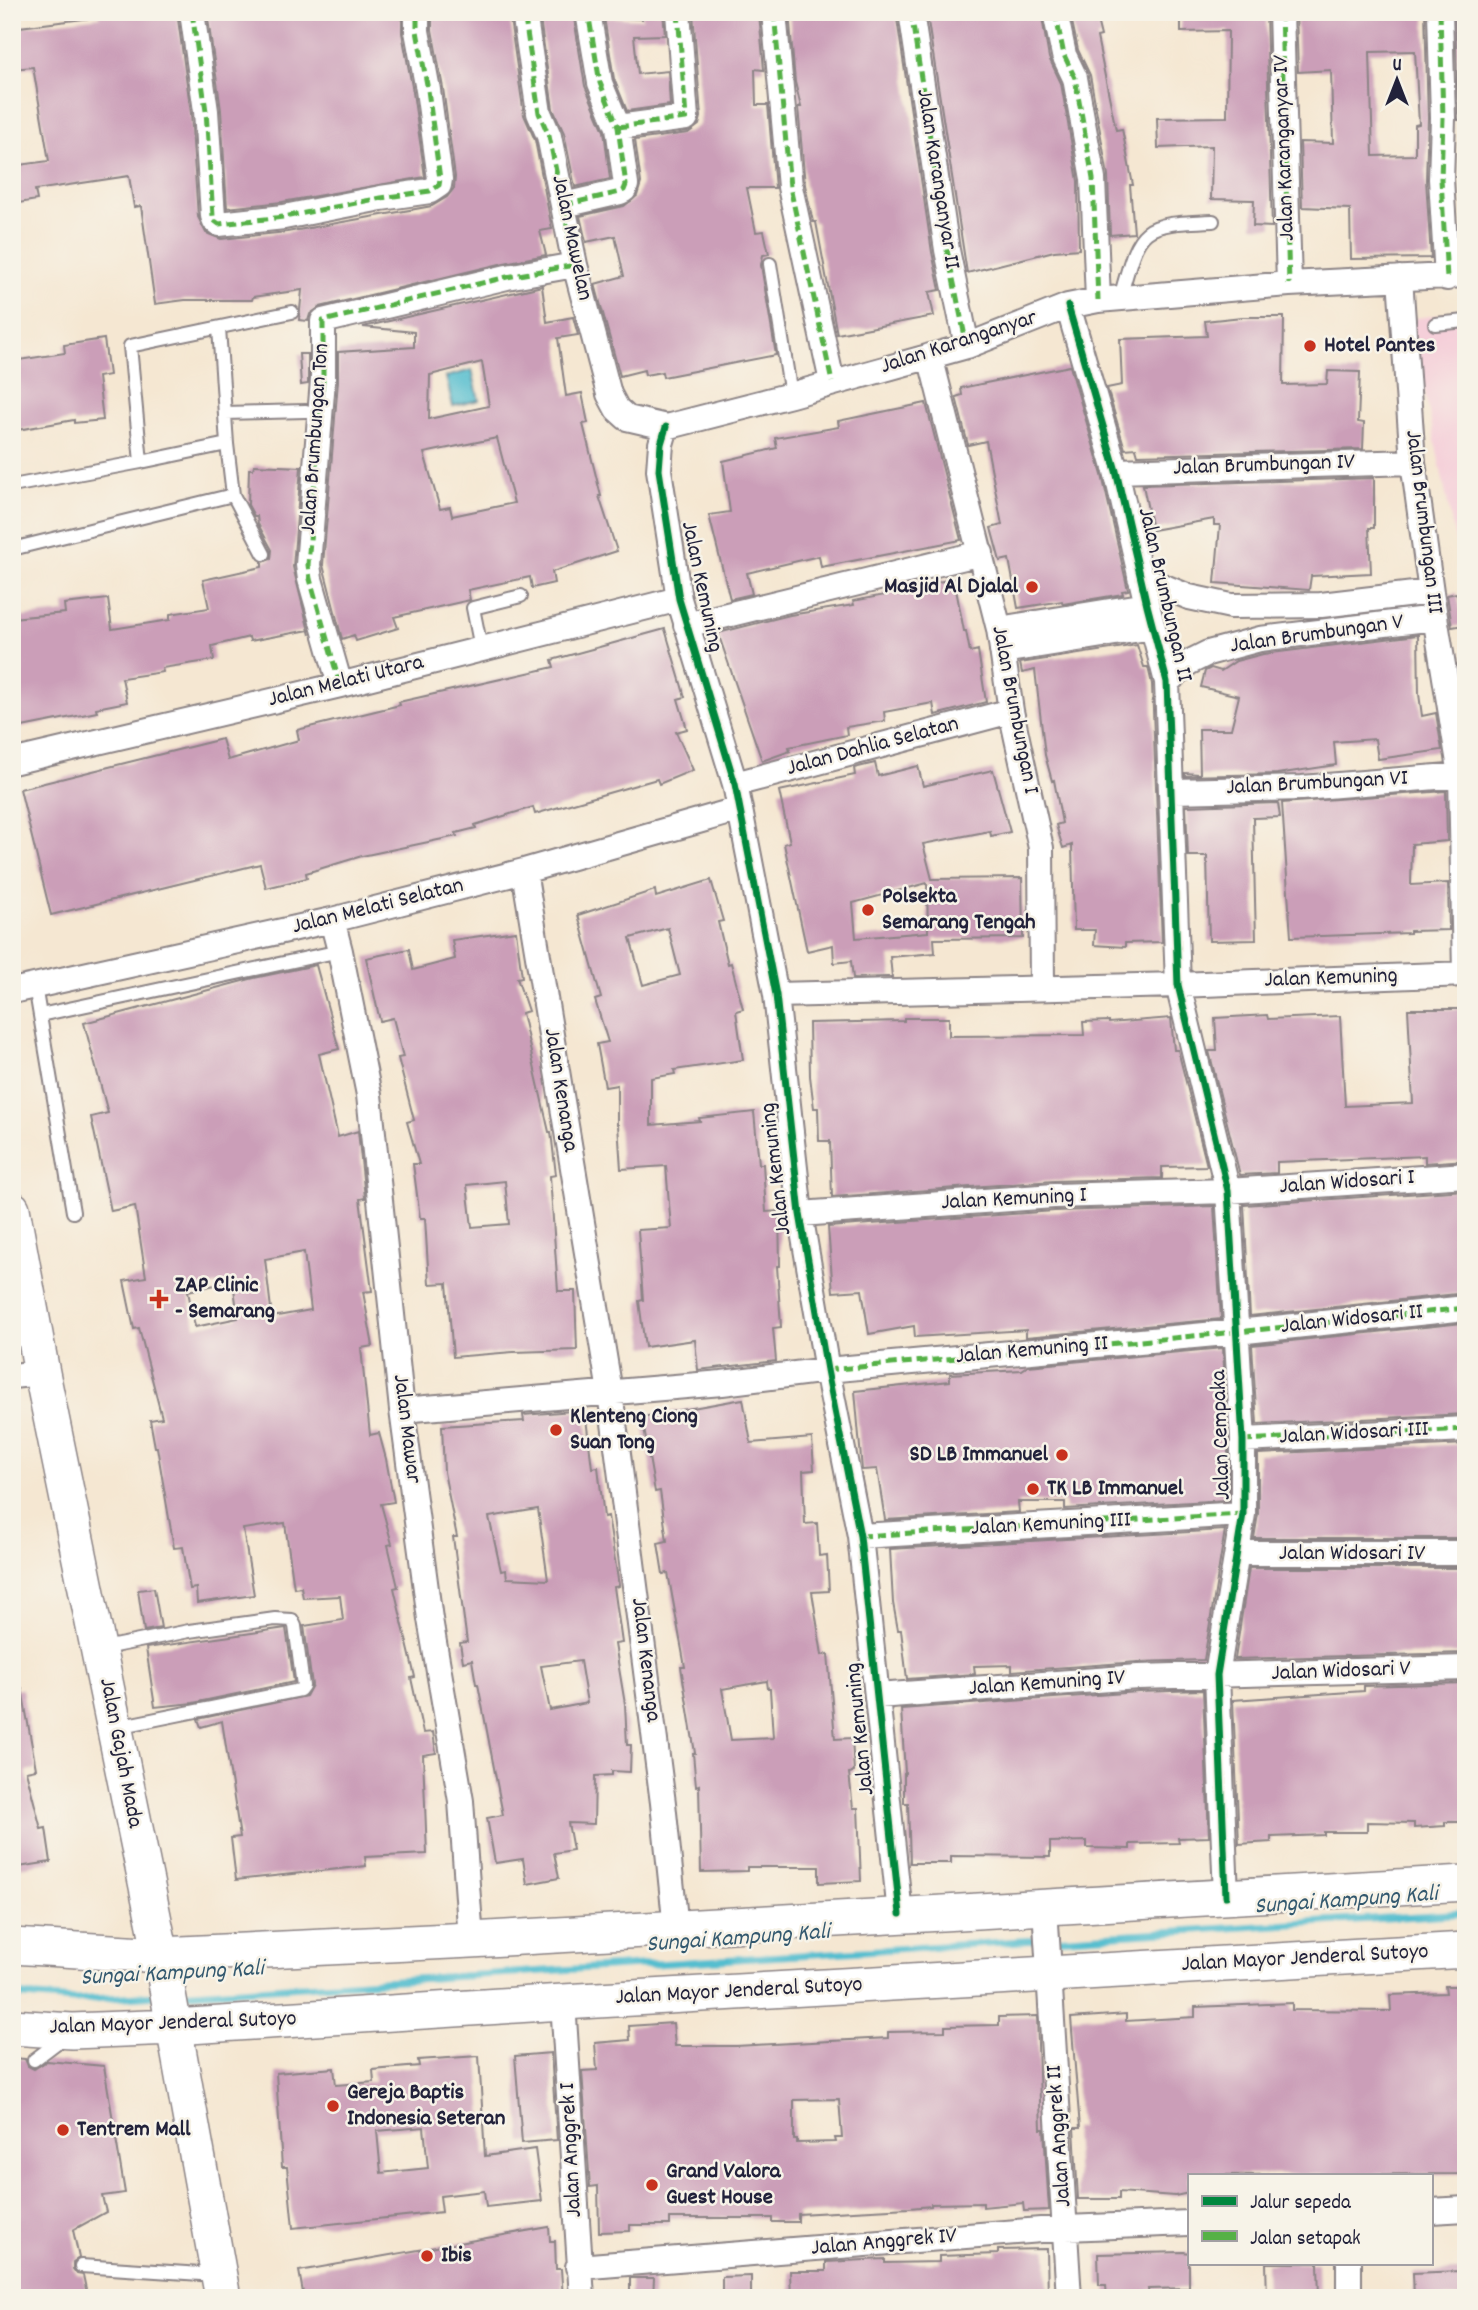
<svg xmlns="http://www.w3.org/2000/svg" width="1478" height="2310" viewBox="0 0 1478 2310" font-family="Dekko,sans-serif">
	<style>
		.built { fill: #f5cfd9 }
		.water { fill: #54becf; stroke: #3b7085; stroke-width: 2 }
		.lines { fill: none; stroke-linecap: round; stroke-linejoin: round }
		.stream { stroke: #54becf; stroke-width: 7 }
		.building { fill: #cb9eb8; fill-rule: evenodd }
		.service-casing { stroke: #8c8486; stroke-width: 16 }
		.minor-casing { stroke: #8c8486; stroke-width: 28 }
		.secondary-casing { stroke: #8c8486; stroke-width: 38 }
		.service { stroke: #fff; stroke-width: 12 }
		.minor { stroke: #fff; stroke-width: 24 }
		.secondary { stroke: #fff; stroke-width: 35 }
		.quiet { stroke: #55b146; stroke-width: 5; stroke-dasharray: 10 5; stroke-linecap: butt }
		.cycleway-casing { stroke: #f7f3e8; stroke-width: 11 }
		.cycleway { stroke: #00873e; stroke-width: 7 }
		.poi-dot { fill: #c8321e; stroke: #f7f3e8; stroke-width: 2.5 }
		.labels { text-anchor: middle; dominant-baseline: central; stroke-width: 5; stroke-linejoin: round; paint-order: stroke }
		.street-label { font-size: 23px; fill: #22223b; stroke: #f7f3e8 }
		.poi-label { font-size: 23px; font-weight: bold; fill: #22223b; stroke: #f7f3e8; text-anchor: start }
		.water-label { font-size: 24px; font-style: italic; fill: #34596f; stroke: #f7f3e8 }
	</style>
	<rect width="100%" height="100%" fill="#f7f3e8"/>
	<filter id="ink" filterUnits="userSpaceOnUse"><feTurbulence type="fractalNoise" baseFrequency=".0143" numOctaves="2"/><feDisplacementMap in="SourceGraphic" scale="14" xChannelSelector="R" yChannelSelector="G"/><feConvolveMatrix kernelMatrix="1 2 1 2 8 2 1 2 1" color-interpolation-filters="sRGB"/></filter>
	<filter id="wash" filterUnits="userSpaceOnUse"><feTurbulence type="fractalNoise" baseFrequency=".00686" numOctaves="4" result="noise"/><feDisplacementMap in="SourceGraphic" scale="28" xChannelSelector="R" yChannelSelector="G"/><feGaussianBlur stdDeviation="1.57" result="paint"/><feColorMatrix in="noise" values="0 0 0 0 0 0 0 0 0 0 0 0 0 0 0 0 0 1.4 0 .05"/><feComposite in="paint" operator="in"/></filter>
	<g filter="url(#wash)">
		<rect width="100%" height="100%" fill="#f5e7d2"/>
		<path class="built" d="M1466 311V544H1456L1410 319Z"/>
		<path class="water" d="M472 370 479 400 453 406 446 377Z"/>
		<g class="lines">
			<path class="stream" d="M177 1994 1466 1913
				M12 1995 74 2000 158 1995"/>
		</g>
		<g id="blocks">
			<path class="building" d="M99 12H177L191 113 198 217 206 233 221 239 287 232 432 206 447 197 454 188 455 177 443 88 432 30V12H509L524 115 535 140 552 229 540 231 546 255 504 263 320 307 310 314 308 321 299 320 302 290 253 297 252 300H185L155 304 141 206 134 207 129 176 35 190 37 200 12 204V166L49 161 33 67 12 69V28L100 17Z
				M207 12H402V33L413 92 425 177 282 202 227 208 221 110Z
				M539 12H573L585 86 604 131 610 179 575 187 564 133 553 109Z
				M641 12H663L665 35 634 36 638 74 668 71 670 105 627 111 614 79 604 17 642 19Z
				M693 12 759 13 764 70 755 69 756 105H768L775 188H747L756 232 764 231 769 254 763 255 761 265 776 355 663 377 662 372 645 375 644 370 620 376 595 284 624 276 615 236 586 242 580 216 624 206 637 196 641 183 635 140 688 133 699 125 701 117Z
				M789 12H896L932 252 940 290 929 292 934 316 837 334 816 222H813L805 185 798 107H801L795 82Z
				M969 12H1041L1049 58 1061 83 1078 181 1079 249 1054 251 967 273 927 15Z
				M1070 12H1095L1101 36 1097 37 1100 52 1116 130 1122 129 1133 185H1130L1134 233 1110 235 1108 176 1090 75 1078 50Z
				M1194 12H1266L1272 227 1253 226 1254 200 1211 199 1212 146 1158 148 1157 118 1227 117 1228 31 1181 32V13Z
				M1296 12H1425L1428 118 1426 180 1431 258 1351 259 1350 209 1302 207 1300 142 1333 143 1331 70 1298 72ZM1415 51 1419 124 1415 125V155L1373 156 1370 52Z
				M1455 12H1466V120H1458Z
				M542 286 547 322 573 317 578 335 558 338 566 396 582 393 588 423 583 424 601 496H599L617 551 552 572 554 583 532 588 530 577 468 590 470 600 394 617 398 628 356 641 354 635 342 639 323 565 338 381V352L414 347V332L363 327ZM482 362 489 406 429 419 430 375ZM497 438 514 503 452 516 450 507 440 509 424 453Z
				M1242 317H1284L1283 385 1327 384 1328 371 1360 372 1358 422 1364 423 1363 449 1138 455 1136 448 1125 449 1107 388 1122 385 1120 339 1207 336 1205 321Z
				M104 339 109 375 98 377 103 420 74 423V420L12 431V361L65 353 64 345Z
				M299 354H308V384L301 385Z
				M1070 366 1102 475 1128 590 1122 591 1123 594 1063 604 1062 601 1018 608 1009 559 1000 561 991 528 1002 525 986 441 968 445 956 397 962 395 961 388Z
				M926 403 961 540 821 567 819 556 747 573 752 594 730 599 709 515 730 512 723 461 777 448 775 438 839 427 838 421Z
				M254 465 301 467 293 567 310 635 309 630 250 641 249 637 212 646 214 660 162 668 163 672 122 678 127 702 96 708 97 712 12 729V618L65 613 64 604 108 599 112 629 170 620V614L209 608 203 580 262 567V562L271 559 272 550 258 524 257 516H254L248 505 249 469H253Z
				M1374 478V528H1369L1371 573 1311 576 1309 590 1215 583 1220 525H1214V519L1152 530 1143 485Z
				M954 579 964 631H966L970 652 978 650 986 702 935 715 933 703 884 712 885 721 846 727 847 735 789 747 790 751 762 761 718 633 790 615 854 605 853 601 885 595 884 592Z
				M1457 593 1464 625 1452 627 1447 595Z
				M665 629 685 697 678 699 687 729 676 732 693 770 659 784 657 779 535 814 533 807 475 825 476 828 456 833 457 836 362 856 306 873 307 878 266 888 260 864 51 915 20 789 222 739 228 760 299 740 297 730 400 705 399 702 554 667 552 660Z
				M1418 635 1419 694 1422 716 1436 713 1442 750 1378 759 1375 739 1334 742 1336 765 1277 774 1185 776V773L1200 774 1199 729H1231L1239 696 1201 687 1205 671 1211 668 1221 671 1236 661 1263 654Z
				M1137 645 1144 667H1148L1152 684 1162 942 1125 943V947L1094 945 1095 930H1074L1072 845 1063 848 1056 825 1062 823 1054 780 1052 781 1045 755 1035 670 1022 673 1020 663Z
				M875 763 878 776 918 766 923 786 993 770 1010 832 991 836 990 831 923 844 932 879 1022 878 1023 938 934 939 935 953 890 957 892 977H887L853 978 851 961 834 963 833 945 807 951 784 844 790 842 779 791 855 775 854 768ZM927 883 928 932 856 938 853 903Z
				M1446 791 1447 841 1412 844 1411 885 1448 883 1449 930 1410 931V933L1291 937 1282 803Z
				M1278 803 1280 817 1253 818 1256 940 1209 941 1207 856H1188L1186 806Z
				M711 880 723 921 718 922 728 964 731 963 743 1009 736 1011 743 1060 674 1070 675 1074 651 1078V1125L700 1121 699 1118 754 1112 759 1164H763L766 1212 779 1211 780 1266H777L781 1327 773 1328 776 1361 698 1370 695 1340 645 1347 639 1301 643 1300 638 1230 671 1228 666 1166 621 1169 618 1125H617V1085L605 1087 597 1044 608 1042 595 1000 601 998 578 915 655 890 656 897ZM668 928 680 975 643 985 630 938Z
				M516 931 522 977 517 978 528 1011 522 1013 549 1132H551L556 1175 550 1176 558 1291H575L577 1350 513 1352 453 1357 447 1283 429 1284 425 1218H420L413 1164H419L407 1122 414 1120 398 1058 403 1057 393 1018 380 1021 366 958 409 949 413 970 455 959 452 940ZM505 1181 509 1224 472 1227 467 1185Z
				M316 965 339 1049 319 1054 338 1137 358 1131 365 1198 360 1199 372 1291 363 1292 373 1346 361 1348 370 1435 379 1433 386 1459 394 1502 381 1504 392 1544 388 1545 398 1587 394 1588 415 1677 411 1678 423 1733 433 1732 436 1753 423 1755 427 1854 365 1857 366 1866 236 1880 231 1838 240 1837 222 1721 201 1727 198 1719 306 1696 312 1685 304 1626 343 1620 340 1596 303 1598 301 1587 294 1588 285 1523 243 1529 254 1595 197 1603 196 1588 190 1589 183 1547 174 1548 157 1447H155L150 1420 162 1418 139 1328 134 1329 124 1281 146 1277 135 1206 111 1211 91 1117 108 1113 84 1023 254 978ZM304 1252 311 1310 272 1317 265 1259ZM233 1281 238 1318 195 1327 188 1291Z
				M1408 1009H1466V1160L1425 1163V1156L1277 1162V1173L1240 1175 1209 1051H1217L1215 1018 1267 1015 1268 1019 1340 1016 1345 1106 1413 1103Z
				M904 1018H949V1036L1084 1035 1083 1022 1109 1021V1023L1171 1018 1174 1050H1178L1207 1166 1162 1167V1178L1054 1181 832 1197 830 1141H819L818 1108H814L810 1076 809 1023 904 1021Z
				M1466 1190V1293L1250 1316 1244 1205Z
				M1214 1206 1221 1319 1026 1337V1330L915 1337 914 1326 869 1334 862 1290 833 1292 828 1227 1055 1211Z
				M1463 1323V1374H1466V1414L1257 1424 1252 1345Z
				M1223 1348 1228 1440V1500L1065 1509V1502H1018L1019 1512 885 1520 877 1469 862 1470 855 1391 950 1381V1374L1022 1370 1028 1366Z
				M743 1399 751 1443 812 1438 814 1470 803 1471 805 1524 817 1523 819 1556 827 1555 829 1591 812 1592 822 1655 828 1654 835 1739 852 1738 854 1772 849 1773 853 1808H858L861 1881 819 1883V1867H747V1871L701 1872 699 1785 696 1786 693 1753H695L681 1667H685L668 1573 663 1574 658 1543 667 1541 660 1491 655 1492 642 1417ZM767 1681 768 1689H770L773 1738 731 1740 722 1689Z
				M585 1410 592 1468 598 1467 604 1517 608 1516 619 1586 614 1587 622 1643 615 1644 625 1704 627 1745H631L630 1772 612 1771V1775L595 1776 594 1824 568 1823 573 1850 554 1853 559 1878 527 1884 523 1859 495 1863 487 1818 503 1815 478 1684H476L472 1660 463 1662 460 1643 467 1642 453 1537H457L444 1472 442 1426 524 1421 523 1415ZM538 1509 548 1580 507 1578 506 1570 501 1571 489 1517ZM580 1661 587 1703 550 1710 541 1666Z
				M1466 1444V1538H1254L1258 1514V1454Z
				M1225 1530 1204 1660 1138 1662 1012 1671V1665L974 1666 975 1674 907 1679 901 1630H898L893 1603 890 1549Z
				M1249 1568H1466V1653L1235 1659Z
				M154 1588 161 1628 144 1631 138 1590Z
				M286 1628 294 1682 193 1703 155 1707 146 1648Z
				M1466 1683V1822H1445V1826L1414 1828V1823L1367 1822V1832H1324V1835L1271 1837V1842L1239 1844 1233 1700 1364 1691V1686Z
				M22 1689 36 1769 26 1771 41 1829 46 1828 51 1862 12 1868V1690Z
				M1203 1690 1209 1837 1178 1838 1179 1843 1130 1844V1849L1087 1848V1841L1050 1842V1857L951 1856V1863H910L908 1803H904V1773H905L901 1709 1139 1692Z
				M1445 1986H1466V2174L1189 2175V2193L1175 2196 1119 2192V2199H1078L1074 2128H1080L1071 2018 1126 2014V2021L1195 2017V2007L1292 2003V2010L1391 2011 1390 1995 1446 1993Z
				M1037 2016 1041 2129H1044L1049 2210 1024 2211 1023 2203 983 2207V2203L931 2204V2206L909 2208 798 2214V2222H772V2218H670V2225H630V2231L599 2232 598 2186 590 2187 582 2071 597 2070 595 2043 630 2040 629 2026 673 2023 675 2046H736L888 2038V2032L945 2031V2026L999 2025V2017ZM839 2099 842 2138H835L836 2142 797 2143V2140H794V2100Z
				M551 2053 557 2140 522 2143 515 2056Z
				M479 2056 485 2156 535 2149 542 2201 486 2207 484 2191 440 2196 442 2212 293 2228 287 2167H282L276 2073 334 2068 336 2085 374 2082 373 2070 419 2066 418 2060ZM424 2127 428 2168 381 2173 377 2131Z
				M12 2058 25 2059 28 2066 34 2069 47 2061 104 2066 125 2193 102 2196 106 2212 73 2230 79 2258 73 2262V2269L77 2274 83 2275 88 2298H12Z
				M549 2227 550 2241H555L556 2269H561L563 2298H304L299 2271Z
				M1047 2249 1048 2298H791L790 2271H826V2262L885 2259V2263L939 2262V2256L998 2254V2250Z
				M1184 2252 1189 2253V2288L1148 2289 1149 2298H1107L1106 2285H1099L1098 2254Z
				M1266 2263H1318L1319 2298H1267Z
				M1460 2271 1461 2298H1414L1413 2273Z
				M751 2276V2298H722V2277Z
				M630 2278H654L653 2298H630Z"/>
		</g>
	</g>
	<g filter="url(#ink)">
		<use href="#blocks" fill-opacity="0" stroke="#8c8486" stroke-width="2"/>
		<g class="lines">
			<g class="service-casing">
				<path id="service" d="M770 264 791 395
					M1120 298C1140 226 1138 224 1213 221
					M1435 324 1466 321
					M225 413 306 411
					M227 444 233 495 264 554
					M141 462 227 444 219 328
					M12 486 141 462 130 346 292 312
					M12 549 233 495
					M481 648 473 608 521 596
					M35 986 73 1212
					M40 1015 340 951
					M99 1649 189 1631 275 1619 292 1620 295 1626 303 1686 300 1690 117 1727
					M34 2060 63 2038
					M81 2266 216 2275"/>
			</g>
			<g class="minor-casing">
				<path id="minor" d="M192 12 206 111 213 216 215 221 219 224 284 217 381 198 430 191 439 185 440 179 428 90 417 31V12
					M524 12 539 113 549 136 575 265 609 394 617 409 627 418 666 427 791 395 967 346 1068 306 1098 300 1289 284 1466 275
					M774 12 790 187 832 382
					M911 12 947 250 967 346
					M1055 12 1064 55 1075 78 1093 179 1098 300
					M1281 12 1289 284
					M1440 12 1443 118 1441 179 1447 278
					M618 127 686 118 678 12
					M564 205 620 192 624 190 626 185 618 127 600 83 588 12
					M1400 278 1413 462 1431 592 1461 775 1465 974
					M1068 306 1116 471 1147 605 1167 682 1178 985 1228 1191 1243 1440V1514L1217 1675 1226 1896
					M930 356 999 629 1011 711 1041 848 1042 986
					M666 427 661 444 659 470 679 599 735 784 776 995 800 1214 827 1370 860 1536 900 1914
					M1116 471 1413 462
					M1140 577 1189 597 1231 606 1321 605 1431 592
					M686 625 981 553
					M999 629 1147 605
					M1002 651 1153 627
					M1167 682 1188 663 1208 653 1260 639 1435 618
					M340 685 310 579 308 565 323 380V321L507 277 575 265
					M12 762 340 685 679 599
					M735 784 1011 711
					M1173 791 1302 788 1461 775
					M524 871 610 1392 663 1803 676 1929
					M332 920 340 951 369 1095 402 1410 430 1619 461 1801 471 1940
					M12 991 332 920 524 871 740 809
					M776 995 1178 985 1466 974
					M800 1214 1054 1196 1228 1191 1466 1175
					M12 1376 42 1373
					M402 1410 722 1383 827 1370 1237 1332 1466 1308
					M1243 1440 1466 1429
					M860 1536 1243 1514
					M1239 1553H1466
					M877 1696 1138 1677 1466 1668
					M1045 1907 1069 2298
					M563 2002 582 2298
					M1431 2211 1466 2209
					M1349 2263V2298
					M578 2267 1066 2228 1189 2223"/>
			</g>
			<g class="secondary-casing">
				<path id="secondary" d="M12 1209 42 1373 161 1955 223 2298
					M12 1946 161 1955 471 1940 1466 1883
					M12 2027 72 2031 174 2027 563 2002 1466 1950"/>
			</g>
			<use href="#service" class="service"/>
			<use href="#minor" class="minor"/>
			<use href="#secondary" class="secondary"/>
			<path class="quiet" d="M192 12 206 111 213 216 215 221 219 224 284 217 381 198 430 191 439 185 440 179 428 90 417 31V12
				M774 12 790 187 832 382
				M911 12 947 250 967 346
				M1055 12 1064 55 1075 78 1093 179 1098 300
				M1281 12 1289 284
				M1440 12 1443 118 1441 179 1447 278
				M618 127 686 118 678 12
				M564 205 620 192 624 190 626 185 618 127 600 83 588 12
				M340 685 310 579 308 565 323 380V321L507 277 575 265 549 136 539 113 524 12
				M827 1370 1237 1332 1466 1308
				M1243 1440 1466 1429
				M860 1536 1243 1514"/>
			<g class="cycleway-casing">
				<path id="cycleway" d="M1068 306 1116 471 1147 605 1167 682 1178 985 1228 1191 1243 1440V1514L1217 1675 1226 1896
					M666 427 661 444 659 470 679 599 735 784 776 995 800 1214 827 1370 860 1536 900 1914"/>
			</g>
			<use href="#cycleway" class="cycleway"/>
		</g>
	</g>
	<g class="poi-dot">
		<circle cx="1310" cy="346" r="7"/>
		<circle cx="1032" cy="587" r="7"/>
		<circle cx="868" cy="910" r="7"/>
		<path d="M155.5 1288.5h7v7h7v7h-7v7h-7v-7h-7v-7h7z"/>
		<circle cx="556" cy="1430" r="7"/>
		<circle cx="1062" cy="1455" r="7"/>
		<circle cx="1033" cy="1489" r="7"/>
		<circle cx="333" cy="2106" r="7"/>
		<circle cx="63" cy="2130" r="7"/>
		<circle cx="652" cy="2185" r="7"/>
		<circle cx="427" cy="2256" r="7"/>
	</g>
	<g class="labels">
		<g class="street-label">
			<text transform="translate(1285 148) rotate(-92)">Jalan Karanganyar IV</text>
			<text transform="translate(937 179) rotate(81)">Jalan Karanganyar II</text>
			<text transform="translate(571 238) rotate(78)">Jalan Mawelan</text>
			<text transform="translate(959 343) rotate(-18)">Jalan Karanganyar</text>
			<text transform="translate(316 439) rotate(-86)">Jalan Brumbungan Ton</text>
			<text transform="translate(1264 466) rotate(-2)">Jalan Brumbungan IV</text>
			<text transform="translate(1423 522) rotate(83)">Jalan Brumbungan III</text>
			<text transform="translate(701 587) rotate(78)">Jalan Kemuning</text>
			<text transform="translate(1164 595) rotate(77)">Jalan Brumbungan II</text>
			<text transform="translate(1317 635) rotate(-8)">Jalan Brumbungan V</text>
			<text transform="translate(346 682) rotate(-14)">Jalan Melati Utara</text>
			<text transform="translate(1014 710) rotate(79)">Jalan Brumbungan I</text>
			<text transform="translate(873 747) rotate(-15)">Jalan Dahlia Selatan</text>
			<text transform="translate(1317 784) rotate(-3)">Jalan Brumbungan VI</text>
			<text transform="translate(378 907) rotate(-14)">Jalan Melati Selatan</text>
			<text transform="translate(1331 979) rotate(-2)">Jalan Kemuning</text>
			<text transform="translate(560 1090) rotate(81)">Jalan Kenanga</text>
			<text transform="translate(777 1169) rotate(-97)">Jalan Kemuning</text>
			<text transform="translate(1347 1183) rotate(-4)">Jalan Widosari I</text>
			<text transform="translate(1014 1200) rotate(-3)">Jalan Kemuning I</text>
			<text transform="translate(1352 1320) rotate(-6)">Jalan Widosari II</text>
			<text transform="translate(1032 1351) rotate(-5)">Jalan Kemuning II</text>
			<text transform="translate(406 1429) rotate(83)">Jalan Mawar</text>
			<text transform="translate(1354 1434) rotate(-3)">Jalan Widosari III</text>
			<text transform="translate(1222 1435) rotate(-92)">Jalan Cempaka</text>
			<text transform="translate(1051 1525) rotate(-3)">Jalan Kemuning III</text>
			<text x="1352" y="1554">Jalan Widosari IV</text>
			<text transform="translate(645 1660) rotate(83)">Jalan Kenanga</text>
			<text transform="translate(1341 1672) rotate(-2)">Jalan Widosari V</text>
			<text transform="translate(1047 1684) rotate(-4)">Jalan Kemuning IV</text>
			<text transform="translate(861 1729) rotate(-96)">Jalan Kemuning</text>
			<text transform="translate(120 1753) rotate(79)">Jalan Gajah Mada</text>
			<text transform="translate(1305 1959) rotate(-3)">Jalan Mayor Jenderal Sutoyo</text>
			<text transform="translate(739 1992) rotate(-3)">Jalan Mayor Jenderal Sutoyo</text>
			<text transform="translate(173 2024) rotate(-2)">Jalan Mayor Jenderal Sutoyo</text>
			<text transform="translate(1060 2136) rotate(-94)">Jalan Anggrek II</text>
			<text transform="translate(572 2150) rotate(-93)">Jalan Anggrek I</text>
			<text transform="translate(884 2243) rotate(-5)">Jalan Anggrek IV</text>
		</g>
		<g class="poi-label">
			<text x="1324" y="346">Hotel Pantes</text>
			<text x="1018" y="587" text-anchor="end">Masjid Al Djalal</text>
			<text x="882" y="897">Polsekta<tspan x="882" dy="26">Semarang Tengah</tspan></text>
			<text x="175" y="1286">ZAP Clinic<tspan x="175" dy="26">- Semarang</tspan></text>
			<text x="570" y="1417">Klenteng Ciong<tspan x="570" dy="26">Suan Tong</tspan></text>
			<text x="1048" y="1455" text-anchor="end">SD LB Immanuel</text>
			<text x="1047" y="1489">TK LB Immanuel</text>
			<text x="347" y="2093">Gereja Baptis<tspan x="347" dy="26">Indonesia Seteran</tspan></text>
			<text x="77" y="2130">Tentrem Mall</text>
			<text x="666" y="2172">Grand Valora<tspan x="666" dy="26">Guest House</tspan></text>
			<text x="441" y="2256">Ibis</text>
		</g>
		<g class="water-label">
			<text transform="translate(1346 1901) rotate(-4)">Sungai Kampung Kali</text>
			<text transform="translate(738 1939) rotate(-4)">Sungai Kampung Kali</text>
			<text transform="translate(172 1974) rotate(-3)">Sungai Kampung Kali</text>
		</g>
	</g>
	<rect width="1478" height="2310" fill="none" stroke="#f7f3e8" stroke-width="42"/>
	<rect x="1188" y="2174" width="245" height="91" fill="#f7f3e8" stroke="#a29fa3" stroke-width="2"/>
	<rect x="1202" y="2196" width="35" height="10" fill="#00873e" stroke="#a29fa3" stroke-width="2"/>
	<text x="1250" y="2208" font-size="21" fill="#22223b">Jalur sepeda</text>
	<rect x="1202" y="2231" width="35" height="10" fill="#55b146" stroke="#a29fa3" stroke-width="2"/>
	<text x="1250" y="2244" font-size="21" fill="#22223b">Jalan setapak</text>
	<g transform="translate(1397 80)" stroke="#f7f3e8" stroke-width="5" paint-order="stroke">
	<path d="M0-5L12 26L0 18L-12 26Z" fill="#22223b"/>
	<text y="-10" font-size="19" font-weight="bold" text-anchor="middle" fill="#22223b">U</text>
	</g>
</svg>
